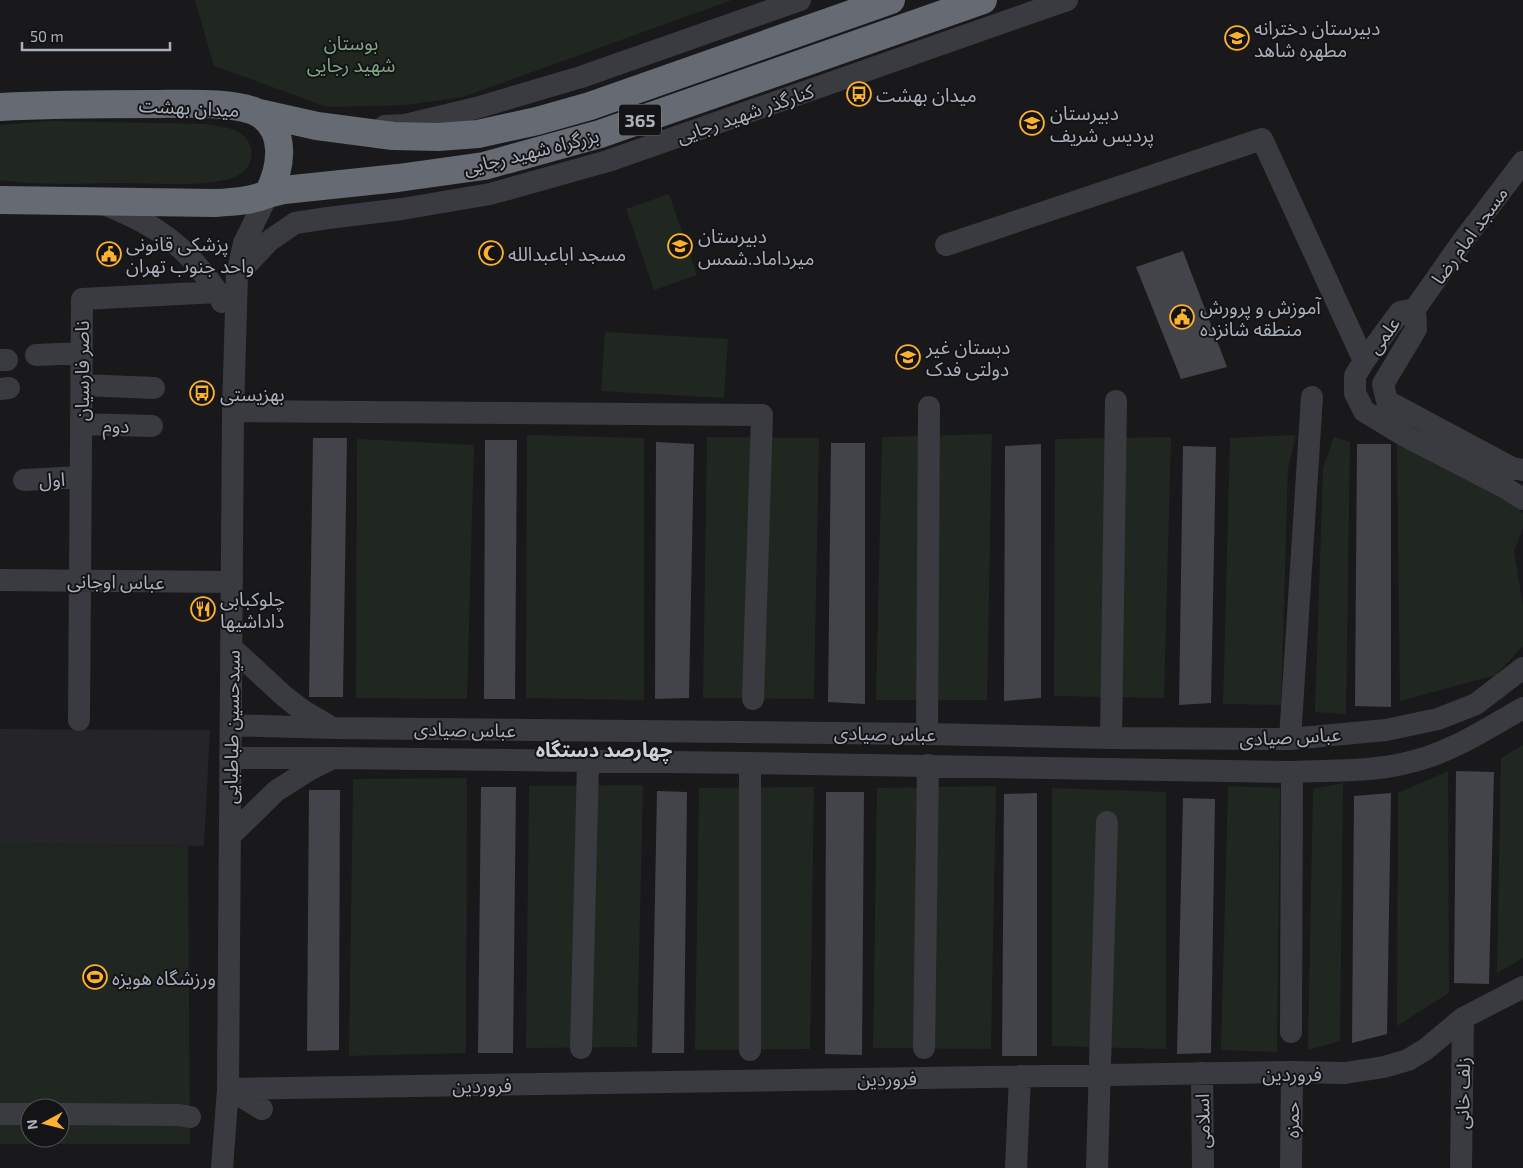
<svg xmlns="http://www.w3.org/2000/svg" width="1523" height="1168" viewBox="0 0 1523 1168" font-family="'Exo 2','Noto Sans Arabic',sans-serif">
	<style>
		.built { fill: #252529 }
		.green { fill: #1f2720; fill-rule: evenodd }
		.building { fill: #434449 }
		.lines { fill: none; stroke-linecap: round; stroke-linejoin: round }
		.minor { stroke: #3a3b41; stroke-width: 22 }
		.highway { stroke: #666a72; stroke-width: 28 }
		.labels { text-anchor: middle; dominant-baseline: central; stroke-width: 4; stroke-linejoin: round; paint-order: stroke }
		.shield { fill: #141417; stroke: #7e828a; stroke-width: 1 }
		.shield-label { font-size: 18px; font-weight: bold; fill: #abb1bc }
		.poi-label { font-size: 19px; fill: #abb1bc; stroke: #141417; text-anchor: start }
		.park-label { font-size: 19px; fill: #81a882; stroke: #141417 }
		.street-label { font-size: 19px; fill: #abb1bc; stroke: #141417 }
		.neighbourhood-label { font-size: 20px; font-weight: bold; fill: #ccd0d8; stroke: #141417 }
	</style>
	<rect width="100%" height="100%" fill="#19191c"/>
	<path class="built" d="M0 729 210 730 204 846 0 844Z"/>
	<path class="green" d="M195 0H732L463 97 406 105 328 107 214 66Z
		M48 121 207 124C217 126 228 127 237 131 253 139 257 160 243 172 236 178 223 181 214 182 184 186 152 183 122 183 82 183 40 186 0 180V125Z
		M669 194 697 275 654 290 626 209Z
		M605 332 728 339 724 398 601 391Z
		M992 434 987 700H876L882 437Z
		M527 435 644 438V700L526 698Z
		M1296 435 1288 469 1281 705 1223 704 1230 438Z
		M707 437 819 438 814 699 703 698Z
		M1171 437 1164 698 1054 696 1055 439Z
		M1334 437 1350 442 1346 714 1315 712 1323 468Z
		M357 439 474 445 467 699 356 698Z
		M1397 445 1496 483 1523 513V528L1514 551 1523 606V646L1496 675 1400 701Z
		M1523 745V958L1497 973 1501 758Z
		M1448 771 1449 993 1397 1026 1398 793Z
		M467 778 466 1053 349 1056 353 779Z
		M1343 783 1340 1041 1308 1050 1313 789Z
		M643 785 637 1047 526 1048 529 786Z
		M996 786 991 1049 873 1048 877 788Z
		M1228 786 1280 788 1277 1052 1221 1050Z
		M814 787 810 1049 695 1050 699 788Z
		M1052 788 1166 792V1049L1052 1046Z
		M0 844 188 846 190 1144H0ZM30 1108H60V1138H30Z"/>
	<path class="building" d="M1183 251 1227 367 1181 379 1136 267Z
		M313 438H347L343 697H309Z
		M485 440H517L515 699H484Z
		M656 442 694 444 689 698 655 699Z
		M831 443H865V704L828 702Z
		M1041 444V698L1004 701 1005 446Z
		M1357 444H1391V707L1355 706Z
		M1183 446 1216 447 1211 703 1179 705Z
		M1456 771 1494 772 1489 984 1454 983Z
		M481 787H516L513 1053H478Z
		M309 790H340L339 1050 307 1051Z
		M657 791 687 792 684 1053H652Z
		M826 792H864L862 1055 825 1054Z
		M1037 793V1056H1002L1004 794Z
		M1391 793 1387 1034 1352 1043 1354 796Z
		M1183 798 1215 799 1211 1053 1177 1054Z"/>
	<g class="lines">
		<path class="minor" d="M385 126 405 125 476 108 581 77 800 0
			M104 204C145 221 176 237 203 273 211 282 218 291 222 302
			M946 245 1262 139 1364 361
			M237 275 269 241 295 223 328 218 402 209 490 194 608 161 1067 0
			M1415 309 1400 312 1364 361 1355 376V393L1364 411 1405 436 1504 487 1523 499
			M1415 309 1416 329 1383 384 1387 401 1512 468 1523 470
			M1415 309 1462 242 1523 162
			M36 355 82 353
			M0 360H7
			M82 385 154 388
			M0 389 9 388
			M233 411 762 415 753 699
			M81 424 152 426
			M24 480 81 477
			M0 580 232 582
			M231 647 284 696 302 710 329 726
			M79 720 82 299 218 292
			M231 725 333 728 927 734 1111 738 1290 739 1386 730 1438 719 1476 704 1523 668
			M927 734 929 407
			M1111 738 1116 401
			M1290 739 1312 397
			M230 758H333L750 763 1292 772C1329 770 1371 772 1406 763 1449 754 1486 729 1523 708
			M230 836 276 791 309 770 331 759
			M1291 1032 1292 772
			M581 1048 588 762
			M924 1048 928 765
			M750 1050V763
			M1202 1073 1203 1168
			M228 1089 1292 1072 1345 1073 1384 1067 1408 1060 1426 1049 1463 1018 1523 987
			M229 1089 262 1109
			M0 1114H30
			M60 1114 179 1115 190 1117
			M222 1168 228 1089 233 411 237 275 244 243 268 194
			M1016 1168 1020 1076
			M1097 1168 1107 822
			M1291 1168 1292 1072
			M1461 1168 1463 1018"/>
		<path class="highway" d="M0 107C52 104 104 104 156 104 182 104 236 101 258 113 288 130 281 169 268 194 251 201 233 202 215 203L0 200
			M259 113 317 126 393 136 438 137 478 134 537 121 590 106 891 0
			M268 194 284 190 398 178 484 166 600 134 983 0"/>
	</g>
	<defs>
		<g id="school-ring" transform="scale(1.25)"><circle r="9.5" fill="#141417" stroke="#feb02f" stroke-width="1.5"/><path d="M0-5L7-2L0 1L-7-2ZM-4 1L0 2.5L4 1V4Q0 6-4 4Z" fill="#feb02f"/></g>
		<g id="bus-ring" transform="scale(1.25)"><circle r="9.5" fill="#141417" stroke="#feb02f" stroke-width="1.5"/><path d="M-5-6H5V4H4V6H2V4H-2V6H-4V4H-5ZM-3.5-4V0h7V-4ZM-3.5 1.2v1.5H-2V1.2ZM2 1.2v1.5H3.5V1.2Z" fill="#feb02f"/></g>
		<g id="mosque-ring" transform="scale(1.25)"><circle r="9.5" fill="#141417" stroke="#feb02f" stroke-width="1.5"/><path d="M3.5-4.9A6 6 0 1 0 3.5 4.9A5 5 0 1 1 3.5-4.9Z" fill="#feb02f"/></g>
		<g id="civic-ring" transform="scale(1.25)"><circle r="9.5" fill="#141417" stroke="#feb02f" stroke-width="1.5"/><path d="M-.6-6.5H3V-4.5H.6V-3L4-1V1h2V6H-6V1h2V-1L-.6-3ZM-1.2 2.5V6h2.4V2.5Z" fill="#feb02f"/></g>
		<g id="restaurant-ring" transform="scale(1.25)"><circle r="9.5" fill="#141417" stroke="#feb02f" stroke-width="1.5"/><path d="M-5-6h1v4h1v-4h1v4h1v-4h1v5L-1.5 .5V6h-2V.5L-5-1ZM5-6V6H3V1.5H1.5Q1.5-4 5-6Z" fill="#feb02f"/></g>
		<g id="stadium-ring" transform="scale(1.25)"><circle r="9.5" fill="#141417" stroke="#feb02f" stroke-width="1.5"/><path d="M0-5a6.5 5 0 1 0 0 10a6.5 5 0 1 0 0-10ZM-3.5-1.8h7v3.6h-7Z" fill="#feb02f"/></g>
	</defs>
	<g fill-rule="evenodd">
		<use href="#school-ring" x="1237" y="38"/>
		<use href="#bus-ring" x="859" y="94"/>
		<use href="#school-ring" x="1032" y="123"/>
		<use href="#school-ring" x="680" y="246"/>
		<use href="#mosque-ring" x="491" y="253"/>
		<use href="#civic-ring" x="109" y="254"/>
		<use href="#civic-ring" x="1182" y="317"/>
		<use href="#school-ring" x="908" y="357"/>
		<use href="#bus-ring" x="202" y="393"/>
		<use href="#restaurant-ring" x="203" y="609"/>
		<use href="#stadium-ring" x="95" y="977"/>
	</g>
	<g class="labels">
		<rect class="shield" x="619" y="104.5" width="42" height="31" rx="4"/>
		<g class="shield-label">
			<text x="640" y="120">365</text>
		</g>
		<g class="poi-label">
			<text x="1254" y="27">دبیرستان دخترانه<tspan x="1254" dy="22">مطهره شاهد</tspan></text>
			<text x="876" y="94">میدان بهشت</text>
			<text x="1050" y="112">دبیرستان<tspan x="1050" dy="22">پردیس شریف</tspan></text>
			<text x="698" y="235">دبیرستان<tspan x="698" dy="22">میرداماد.شمس</tspan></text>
			<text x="126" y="243">پزشکی قانونی<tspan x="126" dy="22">واحد جنوب تهران</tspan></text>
			<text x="508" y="253">مسجد اباعبدالله</text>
			<text x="1200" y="306">آموزش و پرورش<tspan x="1200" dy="22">منطقه شانزده</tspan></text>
			<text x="926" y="346">دبستان غیر<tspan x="926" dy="22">دولتی فدک</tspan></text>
			<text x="220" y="393">بهزیستی</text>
			<text x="220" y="598">چلوکبابی<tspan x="220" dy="22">داداشیها</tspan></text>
			<text x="112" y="977">ورزشگاه هویزه</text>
		</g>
		<g class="park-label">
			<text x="351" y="42">بوستان<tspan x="351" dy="22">شهید رجایی</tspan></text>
		</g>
		<g class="street-label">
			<text transform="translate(189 107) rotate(3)">میدان بهشت</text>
			<text transform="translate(745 113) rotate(-19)">کنارگذر شهید رجایی</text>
			<text transform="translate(531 151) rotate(-14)">بزرگراه شهید رجایی</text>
			<text transform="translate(1469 235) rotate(-54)">مسجد امام رضا</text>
			<text transform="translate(1383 335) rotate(-53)">علمی</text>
			<text transform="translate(81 371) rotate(-90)">ناصر فارسیان</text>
			<text transform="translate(116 425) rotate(1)">دوم</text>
			<text transform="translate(52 479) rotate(-3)">اول</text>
			<text transform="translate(116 581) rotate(1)">عباس اوجانی</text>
			<text transform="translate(231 727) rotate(-89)">سیدحسین طباطبایی</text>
			<text transform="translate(465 729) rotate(1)">عباس صیادی</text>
			<text transform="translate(885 733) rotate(1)">عباس صیادی</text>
			<text transform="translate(1290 736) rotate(-3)">عباس صیادی</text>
			<text x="1292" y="1073">فروردین</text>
			<text transform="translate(887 1078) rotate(-1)">فروردین</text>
			<text transform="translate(482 1085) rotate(-1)">فروردین</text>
			<text transform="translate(1462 1093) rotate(-89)">زلف خانی</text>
			<text transform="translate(1291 1120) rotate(-90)">حمزه</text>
			<text transform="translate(1202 1121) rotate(-91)">اسلامی</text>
		</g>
		<g class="neighbourhood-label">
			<text x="604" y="749">چهارصد دستگاه</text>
		</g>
	</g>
	<g transform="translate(45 1123) rotate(263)"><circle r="24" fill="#141417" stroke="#505359"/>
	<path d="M0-4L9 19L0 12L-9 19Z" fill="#feb02f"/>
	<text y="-8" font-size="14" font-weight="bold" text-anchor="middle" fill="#abb1bc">N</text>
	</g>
	<path d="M22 42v8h148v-8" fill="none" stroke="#abb1bc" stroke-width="2.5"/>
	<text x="30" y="42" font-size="15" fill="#abb1bc" stroke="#141417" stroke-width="4" paint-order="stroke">50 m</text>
</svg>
